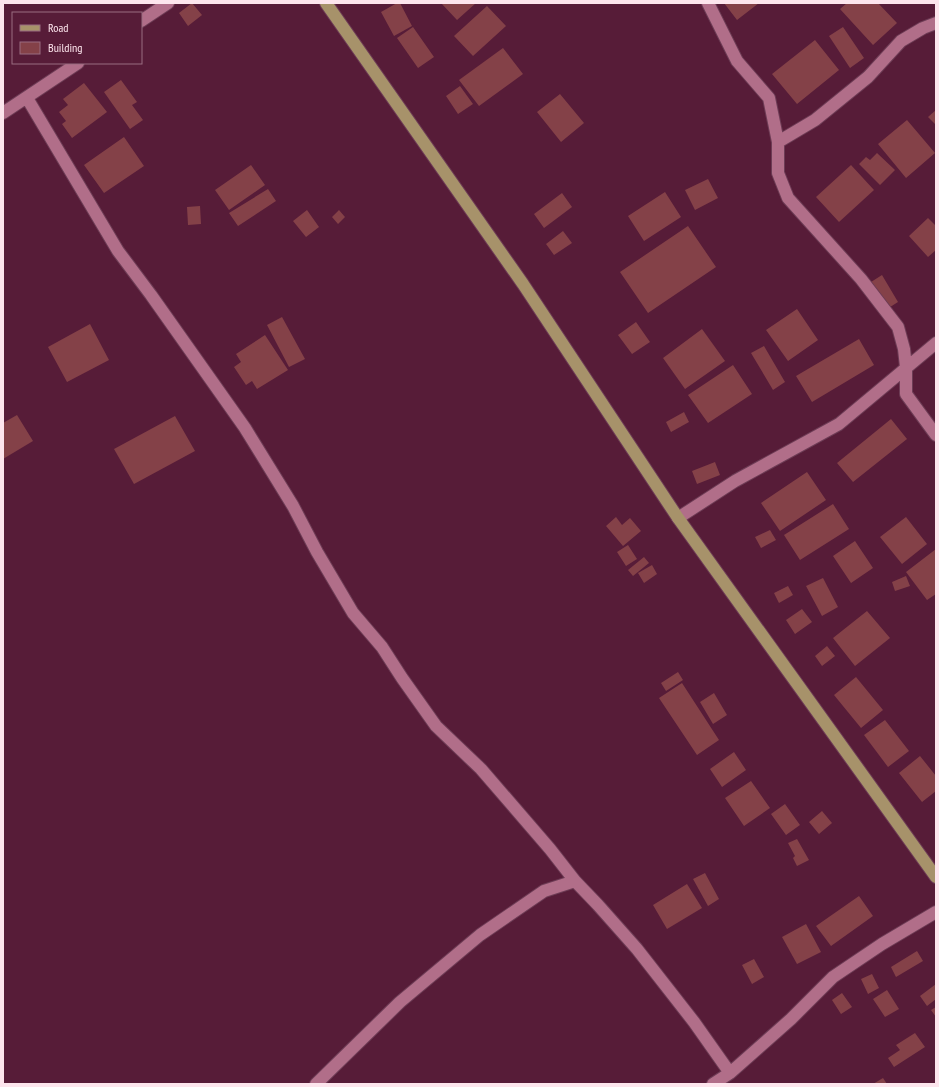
<svg xmlns="http://www.w3.org/2000/svg" width="939" height="1087" viewBox="0 0 939 1087" font-family="'PT Sans Narrow',sans-serif">
	<style>
		.building { fill: #844148 }
		.lines { fill: none; stroke-linecap: round; stroke-linejoin: round }
		.minor-casing { stroke: #6d3c55; stroke-width: 14 }
		.major-casing { stroke: #6d3c55; stroke-width: 14 }
		.minor { stroke: #b16e89; stroke-width: 12 }
		.major { stroke: #a7926a; stroke-width: 12 }
	</style>
	<rect width="100%" height="100%" fill="#571c38"/>
	<path class="building" d="M192 3 202 15 188 26 179 13Z
		M397 3H400L412 26 394 36 381 12Z
		M441 3H476L457 20Z
		M724 3H759L737 20Z
		M847 3H878L897 23 873 45 840 9Z
		M487 6 506 26 473 56 454 36Z
		M413 27 434 57 418 68 397 38Z
		M843 27 864 58 850 68 829 36Z
		M815 40 839 70 797 104 772 74Z
		M503 48 523 74 479 106 459 80Z
		M121 80 137 102 132 105 143 120 130 129 104 92Z
		M84 83 107 112 72 138 62 124 66 121 59 112 68 105 63 99Z
		M460 86 473 104 458 114 446 96Z
		M560 94 584 123 561 142 537 112Z
		M936 110V125L928 117Z
		M907 120 935 153 906 178 878 144Z
		M124 137 144 166 104 193 84 165Z
		M877 153 895 170 880 185 859 164 866 157 870 160Z
		M251 165 265 185 229 210 215 190Z
		M851 165 874 190 839 222 816 197Z
		M708 179 718 198 695 210 685 190Z
		M268 189 276 201 238 226 229 213Z
		M665 192 681 217 644 241 628 216Z
		M562 193 572 207 544 228 534 214Z
		M200 206 201 224 188 225 187 207Z
		M307 210 319 227 306 237 293 221Z
		M339 210 345 217 338 224 332 217Z
		M928 218 936 226V250L928 257 909 236Z
		M688 226 716 267 648 313 620 272Z
		M563 231 572 243 554 255 546 244Z
		M882 275 898 302 887 309 871 282Z
		M797 309 818 340 788 361 766 330Z
		M282 317 305 359 289 367 267 325Z
		M636 322 650 342 632 354 618 335Z
		M90 324 109 360 67 382 48 347Z
		M702 329 725 361 685 389 663 358Z
		M265 335 288 370 257 389 252 381 246 385 234 367 241 362 236 354Z
		M859 339 874 365 812 402 796 376Z
		M764 346 785 382 773 390 751 353Z
		M733 365 752 394 708 423 688 395Z
		M684 412 689 422 671 432 666 422Z
		M17 415 33 441 3 459V423Z
		M175 416 195 451 134 484 114 449Z
		M891 419 907 439 853 482 837 463Z
		M715 462 720 475 697 484 692 471Z
		M807 472 826 500 780 531 761 503Z
		M833 504 849 529 800 560 784 535Z
		M616 517 622 525 630 518 641 531 623 546 606 526Z
		M906 517 927 544 902 564 880 537Z
		M770 530 776 540 761 548 755 537Z
		M855 541 873 568 851 583 833 556Z
		M628 545 637 559 626 566 617 552Z
		M936 549V594L927 600 906 572Z
		M644 557 649 563 633 576 628 570Z
		M652 565 657 574 644 583 638 573Z
		M906 576 910 586 895 591 892 582Z
		M823 578 838 607 822 616 806 586Z
		M788 586 793 595 779 603 774 593Z
		M802 609 812 622 795 634 786 620Z
		M867 611 890 638 855 666 833 638Z
		M827 646 835 656 822 666 815 656Z
		M678 672 683 680 666 691 661 683Z
		M856 677 883 710 861 728 834 695Z
		M682 683 719 740 697 755 659 698Z
		M714 693 727 715 713 724 700 702Z
		M885 720 909 751 888 767 864 735Z
		M734 752 746 770 722 787 710 769Z
		M920 756 936 776V791L922 802 899 773Z
		M751 781 770 808 744 826 725 798Z
		M785 804 800 825 786 835 771 814Z
		M822 811 832 823 819 834 809 822Z
		M797 839 809 860 797 866 793 858 795 856 788 843Z
		M705 873 719 899 708 906 693 879Z
		M687 884 702 908 667 929 653 905Z
		M859 896 873 916 831 946 816 926Z
		M806 924 821 952 797 964 782 937Z
		M917 951 923 961 896 977 891 967Z
		M754 959 764 977 752 984 742 965Z
		M872 974 879 988 868 994 861 979Z
		M936 984V999L927 1006 920 996Z
		M887 990 899 1009 885 1017 873 999Z
		M842 993 852 1007 841 1014 832 1000Z
		M936 1007V1017L931 1010Z
		M915 1033 925 1047 894 1067 888 1058 900 1050 896 1045Z
		M883 1078 887 1084H873Z"/>
	<g class="lines">
		<g class="minor-casing">
			<path id="minor" d="M708 3 737 61 769 98 778 142V173L788 198 861 279 898 327 904 349 906 367V394L936 435
				M141 21 168 3
				M27 98 118 251 151 295 245 428 293 506 317 552 353 613 382 647 402 678 436 726 481 769 550 849 575 881 598 905 637 949 694 1022 730 1073
				M3 113 78 63
				M778 142 815 120 868 77 901 41 923 28 936 23
				M678 518 735 481 839 424 936 343
				M316 1084 400 1002 480 935 544 891 575 881
				M713 1084 730 1073 791 1019 833 977 882 944 936 912"/>
		</g>
		<g class="major-casing">
			<path id="major" d="M326 3 523 284 678 518 936 877"/>
		</g>
		<use href="#minor" class="minor"/>
		<use href="#major" class="major"/>
	</g>
	<rect width="939" height="1087" fill="none" stroke="#fde5ed" stroke-width="8"/>
	<rect x="12" y="12" width="130" height="52" fill="#571c38" stroke="#996c80"/>
	<rect x="20" y="25" width="20" height="6" fill="#a7926a" stroke="#996c80"/>
	<text x="48" y="32" font-size="12" fill="#fde5ed">Road</text>
	<rect x="20" y="42" width="20" height="12" fill="#844148" stroke="#996c80"/>
	<text x="48" y="52" font-size="12" fill="#fde5ed">Building</text>
</svg>
